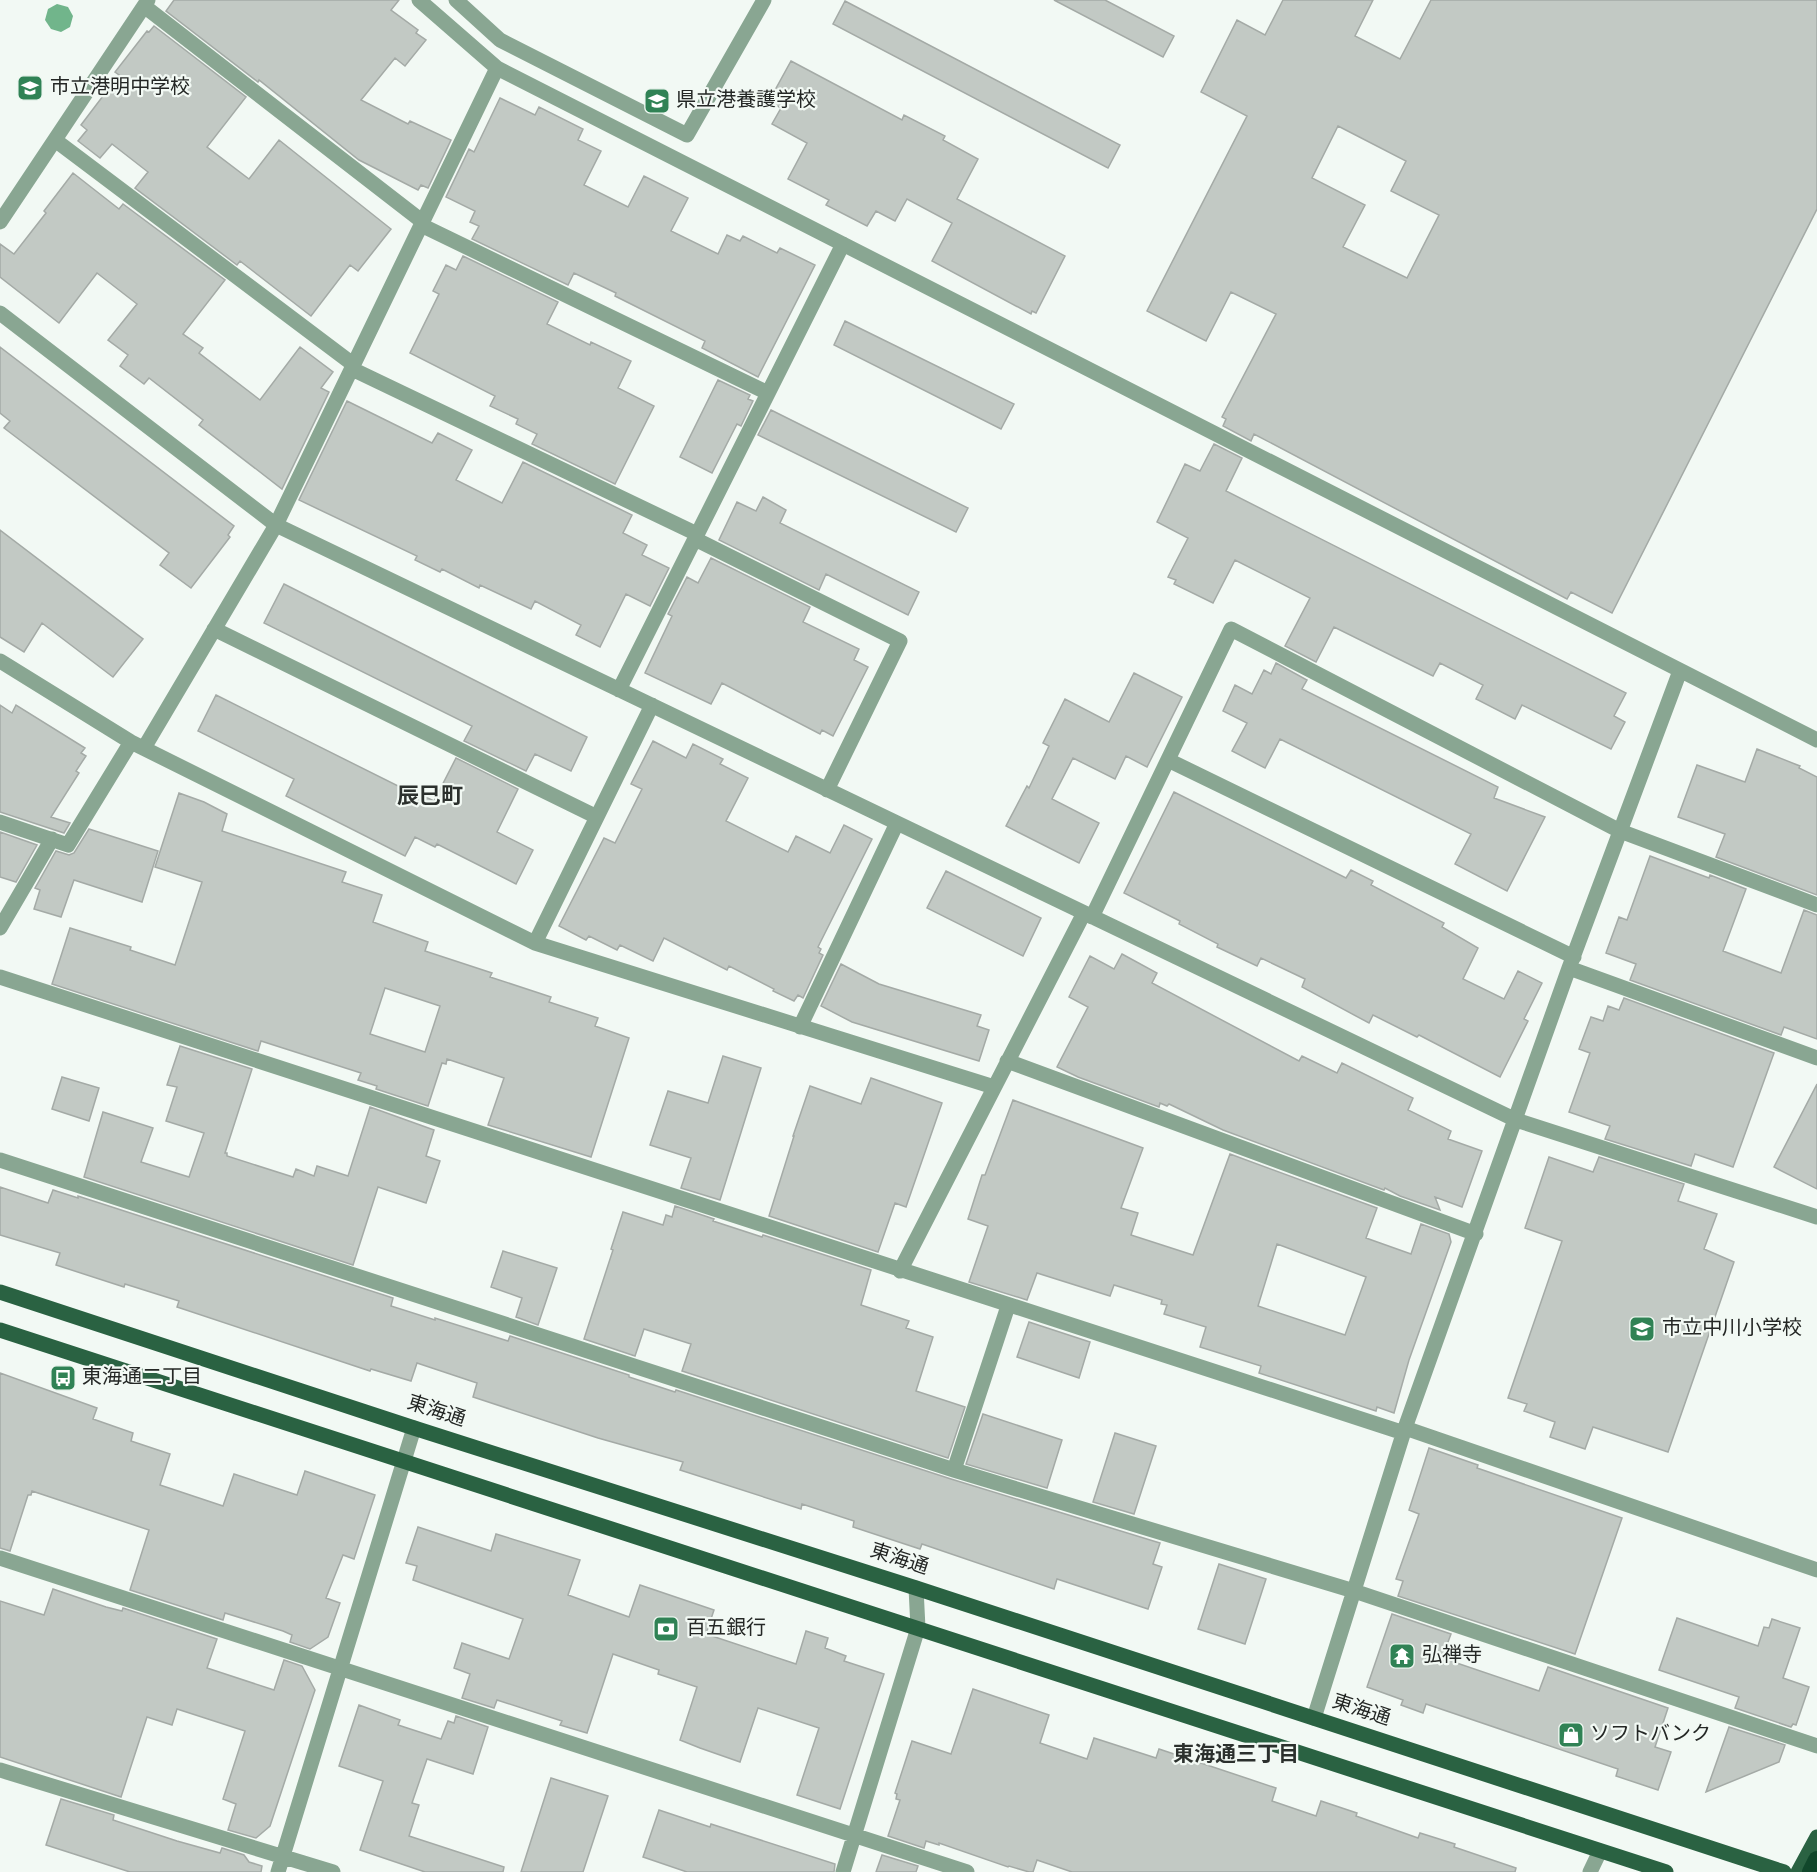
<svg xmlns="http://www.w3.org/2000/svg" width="1817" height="1872" viewBox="0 0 1817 1872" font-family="Overpass,'Noto Sans JP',sans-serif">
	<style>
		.water { fill: #71b58b }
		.building { fill: #c2c9c4; stroke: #a4aaa6; stroke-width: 1.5; fill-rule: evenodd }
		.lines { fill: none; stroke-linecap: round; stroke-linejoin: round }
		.minor { stroke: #89a692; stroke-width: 15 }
		.major { stroke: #2a6242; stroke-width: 15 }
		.highway { stroke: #11472b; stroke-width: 18 }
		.labels { text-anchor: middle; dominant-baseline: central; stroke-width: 4.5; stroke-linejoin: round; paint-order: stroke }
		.poi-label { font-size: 20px; fill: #242725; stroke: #f2f9f4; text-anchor: start }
		.street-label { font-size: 20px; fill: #242725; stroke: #f2f9f4 }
		.neighbourhood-label { font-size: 21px; font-weight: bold; fill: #2b302d; stroke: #f2f9f4 }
		.quarter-label { font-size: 22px; font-weight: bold; fill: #2b302d; stroke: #f2f9f4 }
	</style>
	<rect width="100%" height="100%" fill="#f2f9f4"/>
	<path class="water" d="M57 4 68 7 73 16 70 27 61 32 51 29 45 20 48 9Z"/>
	<path class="building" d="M174 0H399L391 10 418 30 416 33 426 40 405 66 395 58 361 100 408 124 410 121 451 140 428 188 421 185 418 190 359 160 259 80 258 82 166 11Z
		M1054 0H1105L1174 36 1163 57Z
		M1283 0H1373L1355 36 1400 59 1431 0H1817V209L1612 613 1571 592 1567 599 1254 434 1251 441 1223 426 1226 419 1222 417 1276 314 1231 292 1206 341 1147 311 1247 116 1201 92 1237 20 1265 35ZM1338 126 1406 161 1391 191 1439 215 1407 278 1343 247 1365 205 1312 178Z
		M845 1 1120 145 1108 168 833 24Z
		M154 26 246 97 207 147 249 179 279 140 391 229 358 271 350 265 311 316 240 261 237 265 135 188 148 172 112 144 100 158 78 141 87 130 81 125 119 75 115 72 147 31 149 32Z
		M791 61 902 120 904 115 945 136 943 140 978 159 957 199 1065 256 1036 313 1032 311 1031 314 932 261 952 223 907 199 895 221 876 211 867 226 826 205 829 200 788 179 807 143 772 124 781 108 769 101Z
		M500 98 535 115 539 107 583 129 578 140 601 151 584 185 628 207 644 176 688 198 671 231 718 254 727 235 740 241 743 236 777 253 780 248 815 265 758 377 702 348 705 341 615 296 616 293 574 273 568 285 472 239 479 226 470 222 475 211 446 197 469 149 474 152Z
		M73 173 119 209 123 204 225 280 183 334 203 348 199 353 260 400 300 347 333 372 321 388 329 392 282 489 199 425 203 420 149 378 144 384 120 366 128 355 108 340 137 304 97 273 59 323 0 277V244L14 254 46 213 44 211Z
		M463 256 558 302 547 324 590 345 591 342 631 361 618 388 654 406 615 484 532 444 537 434 516 424 518 419 490 406 495 396 410 353 439 294 433 291 446 265 456 270Z
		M845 321 1014 404 1001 429 834 345Z
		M0 347 234 526 228 535 230 537 191 588 160 565 169 553 4 428 10 421 0 413Z
		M718 380 750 395 748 399 753 401 741 426 737 424 712 473 680 457Z
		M347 401 432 443 438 433 472 450 456 480 502 503 523 462 632 515 623 533 647 545 642 555 669 568 650 606 626 594 600 647 576 635 581 625 535 601 531 609 480 585 479 588 442 569 440 572 415 560 417 556 299 500Z
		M771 410 968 508 956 532 758 435Z
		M1214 444 1242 458 1226 491 1626 693 1614 716 1625 722 1611 749 1522 705 1515 719 1476 699 1483 685 1440 663 1433 676 1334 627 1316 662 1285 646 1310 598 1235 560 1213 603 1174 584 1176 580 1168 577 1188 538 1157 522 1185 464 1200 471Z
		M763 497 786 510 780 523 919 592 908 615 826 574 819 590 719 540 737 502 756 511Z
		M0 530 143 639 113 677 42 623 24 652 0 637Z
		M711 558 810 607 803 622 859 649 854 660 868 667 833 736 822 730 820 734 722 683 711 704 645 673 672 616 668 614 687 577 698 583Z
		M284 584 587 737 571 771 535 754 526 771 464 741 472 726 264 623Z
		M1276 663 1307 680 1302 689 1498 787 1494 798 1545 817 1507 891 1455 864 1471 834 1280 739 1265 768 1232 751 1247 723 1223 711 1235 685 1252 694 1264 670 1271 674Z
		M1134 673 1182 697 1147 767 1126 756 1115 779 1073 758 1052 799 1099 823 1079 863 1006 826 1027 786 1029 788 1049 746 1043 743 1065 699 1109 722Z
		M216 695 410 792 411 790 434 801 456 758 518 789 497 832 533 850 516 884 437 844 435 847 415 837 405 856 286 796 294 779 198 731Z
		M0 705 12 713 16 705 85 748 81 753 86 756 76 771 79 773 51 817 70 823 64 833 0 812Z
		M653 741 686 758 693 744 723 759 720 764 748 778 726 821 788 852 796 836 830 853 844 825 872 839 818 947 821 949 819 953 823 955 803 998 798 995 794 1001 773 991 774 989 729 966 727 970 664 938 653 961 620 945 617 950 589 936 586 940 559 926 604 838 615 843 642 789 631 784Z
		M1757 749 1800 766 1799 768 1817 777V895L1716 857 1725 834 1678 817 1697 765 1745 782Z
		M1174 792 1346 878 1351 870 1373 881 1371 885 1444 923 1442 927 1478 948 1463 979 1504 999 1518 971 1542 983 1524 1019 1528 1021 1500 1077 1419 1035 1417 1037 1373 1015 1369 1023 1302 987 1305 979 1261 958 1257 966 1217 947 1218 944 1179 924 1180 921 1124 893Z
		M179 793 204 802 227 814 222 831 346 872 342 882 382 895 373 922 428 942 425 951 492 973 490 977 551 997 549 1002 598 1018 595 1026 629 1038 591 1157 488 1125 504 1078 447 1059 446 1064 442 1063 428 1106 376 1089 377 1086 358 1080 361 1073 261 1041 258 1051 52 984 70 928 131 947 130 950 175 965 202 882 155 867ZM385 988 440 1006 425 1052 370 1034Z
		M89 829 158 851 142 902 74 880 61 917 34 909 40 890 35 888 56 851 69 855 74 853Z
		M0 832 37 845 16 882 0 877Z
		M1650 856 1709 878 1710 875 1746 889 1723 951 1781 973 1804 910 1817 915V1039L1784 1027 1781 1035 1630 980 1636 964 1606 953 1619 917 1627 920Z
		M946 871 1041 918 1023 956 927 908Z
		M1122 954 1157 973 1152 983 1299 1061 1302 1056 1337 1073 1342 1063 1413 1098 1408 1110 1451 1131 1448 1139 1482 1151 1462 1207 1435 1197 1440 1210 1400 1196 1385 1188 1384 1190 1223 1130 1169 1104 1167 1106 1160 1103 1159 1107 1078 1077 1057 1067 1088 1007 1069 997 1090 956 1114 969Z
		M841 964 879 984 981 1015 977 1026 989 1030 979 1061 852 1022 821 1006Z
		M1624 998 1774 1053 1733 1167 1695 1154 1691 1166 1605 1139 1610 1126 1569 1112 1590 1053 1579 1049 1591 1017 1603 1021 1608 1006 1619 1010Z
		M180 1046 252 1069 225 1153H227V1156L293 1177 296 1169 314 1176 317 1166 348 1176 370 1107 434 1130 426 1156 440 1161 426 1203 378 1187 353 1265 84 1177 103 1112 153 1128 141 1162 189 1177 204 1133 166 1121 177 1087 167 1085Z
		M723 1056 761 1068 720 1200 681 1188 691 1158 650 1145 668 1091 708 1103Z
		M62 1077 99 1088 89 1121 52 1109Z
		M871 1078 942 1103 906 1207 895 1203 878 1252 769 1216 794 1136H793L810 1086 861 1104Z
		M1817 1084V1189L1774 1167Z
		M1013 1100 1143 1148 1121 1208 1138 1213 1131 1235 1193 1255 1230 1154 1377 1208 1366 1238 1411 1254 1421 1224 1449 1234 1451 1242 1409 1360 1394 1413 1377 1407 1376 1411 1259 1373 1261 1366 1200 1347 1206 1327 1164 1314 1167 1305 1161 1304 1162 1300 1114 1285 1110 1296 1037 1273 1027 1300 969 1282 988 1226 968 1219 982 1175H985ZM1277 1244 1366 1277 1345 1335 1258 1306Z
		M1549 1157 1593 1172 1599 1157 1684 1184 1678 1201 1717 1214 1704 1249 1734 1262 1668 1452 1593 1427 1585 1449 1550 1437 1555 1422 1524 1411 1527 1404 1508 1398 1562 1241 1525 1228Z
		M0 1187 48 1203 53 1190 78 1198V1196L393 1298 391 1306 435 1320V1318L508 1341 510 1336 629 1375V1377L675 1392 676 1390 951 1479 1160 1543 1153 1564 1162 1567 1148 1609 1057 1579 1054 1589 922 1544 920 1549 853 1527 854 1521 802 1504 801 1509 680 1470 683 1462 598 1438 473 1397 477 1383 417 1363 411 1381 371 1369 370 1371 177 1307 179 1301 125 1284 124 1287 56 1265 60 1253 0 1235Z
		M675 1206 714 1219 713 1221 762 1237 763 1235 871 1270 861 1305 909 1321 906 1328 933 1337 916 1391 965 1407 948 1458 682 1371 691 1344 644 1329 635 1356 584 1339 613 1250 611 1249 623 1212 663 1225 666 1215 672 1217Z
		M503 1251 557 1268 538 1325 516 1317 522 1298 491 1287Z
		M1029 1322 1090 1342 1079 1378 1017 1357Z
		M0 1373 97 1408 93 1419 133 1433 131 1441 170 1454 160 1485 223 1506 234 1474 297 1495 305 1471 375 1495 354 1559 343 1555 326 1598 340 1603 328 1637 310 1649 290 1642 292 1635 283 1631 225 1613 223 1620 130 1590 149 1530 32 1491 31 1495H28L10 1551 0 1548Z
		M983 1414 1062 1440 1047 1488 966 1464Z
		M1115 1433 1156 1446 1134 1514 1093 1502Z
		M1429 1448 1478 1465 1477 1468 1622 1518 1575 1654 1398 1596 1403 1581 1396 1579 1419 1514 1409 1510Z
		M418 1527 491 1551 496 1534 580 1560 568 1595 629 1617 640 1585 714 1610 706 1634 796 1664 806 1631 828 1638 825 1648 846 1656 844 1661 884 1674 840 1809 797 1795 819 1728 758 1708 740 1762 700 1748 680 1740 697 1687 658 1674 659 1670 613 1654 587 1733 560 1725 562 1721 497 1700 494 1708 462 1698 470 1674 454 1668 462 1643 509 1659 523 1619 413 1580 417 1566 406 1563Z
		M1219 1564 1266 1579 1245 1644 1198 1629Z
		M53 1589 106 1607 122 1611 123 1608 217 1639 207 1668 274 1690 284 1660 302 1666 315 1690 270 1826 256 1838 228 1830 236 1804 223 1799 245 1731 177 1709 172 1725 147 1717 121 1797 0 1757V1601L44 1615Z
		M1392 1614 1451 1634 1442 1658 1539 1691 1548 1667 1668 1708 1655 1747 1671 1752 1658 1790 1616 1776 1618 1769 1426 1704 1423 1713 1401 1705 1403 1700 1367 1687Z
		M1677 1618 1758 1646 1764 1627 1769 1628 1772 1619 1800 1628 1783 1678 1809 1687 1796 1725 1793 1724 1791 1727 1735 1708 1739 1697 1659 1670Z
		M973 1689 1049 1715 1040 1743 1087 1759 1094 1738 1156 1758 1159 1749 1276 1788 1272 1801 1316 1816 1321 1801 1357 1813 1356 1816 1418 1838 1420 1833 1455 1844 1454 1847 1516 1868 1515 1872H1072L1037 1860 1033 1872H1029L1009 1866 1008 1867 939 1843V1845L926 1841 924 1848 888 1836 900 1800 896 1799 897 1794 895 1793 912 1741 951 1754Z
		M359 1705 400 1720 398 1725 441 1739 448 1721 454 1723 456 1716 488 1727 473 1774 427 1759 412 1803 419 1805 409 1836 504 1867 503 1872H425L360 1850 383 1781 339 1766Z
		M1729 1727 1785 1745 1779 1762 1706 1792Z
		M551 1778 608 1796 583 1872H521Z
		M61 1799 114 1815 113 1820 177 1841 220 1853 222 1848 244 1855 249 1862 262 1866 261 1872H130L46 1845Z
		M659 1810 710 1827 711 1824 835 1864 834 1872H687L643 1857Z
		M882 1855 918 1866 916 1872H876Z"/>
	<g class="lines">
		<path class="minor" d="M419 0 497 68 1817 740
			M456 0 500 40 687 135 764 0
			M144 6 423 222
			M55 140 354 365
			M0 222 148 0
			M421 225 768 393
			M0 313 276 525 1516 1120 1817 1217
			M352 369 697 534
			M695 539 900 641 827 790
			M214 629 597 817
			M0 661 131 742 535 943 994 1087
			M619 690 843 244
			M144 748 276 525 497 68
			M1168 760 1574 957
			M0 822 68 845 131 742
			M1092 917 1231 629 1620 831 1817 905
			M0 928 52 839
			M535 943 652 705
			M1569 968 1817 1058
			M0 977 1404 1433
			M800 1027 897 823
			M1007 1061 1476 1234
			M0 1160 954 1470 1354 1591 1817 1746
			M900 1271 1084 913
			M1405 1428 1817 1570
			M954 1470 1008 1306
			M0 1558 967 1872
			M1314 1718 1405 1428 1569 968 1680 671
			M0 1770 333 1872
			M278 1872 414 1428
			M843 1872 918 1628 916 1588
			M1590 1872 1600 1851"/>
		<path class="major" d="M0 1292 414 1428 916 1588 1784 1872
			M0 1330 1666 1872
			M1798 1872 1817 1837"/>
		<path class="highway" d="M1811 1872 1817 1860"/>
	</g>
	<defs>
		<g id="school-square" transform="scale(1.35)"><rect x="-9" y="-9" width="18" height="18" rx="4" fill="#308255" stroke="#f2f9f4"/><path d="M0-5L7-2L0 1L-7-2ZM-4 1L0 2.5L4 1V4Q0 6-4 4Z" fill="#fff"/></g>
		<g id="bus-square" transform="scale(1.35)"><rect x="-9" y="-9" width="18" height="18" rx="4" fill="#308255" stroke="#f2f9f4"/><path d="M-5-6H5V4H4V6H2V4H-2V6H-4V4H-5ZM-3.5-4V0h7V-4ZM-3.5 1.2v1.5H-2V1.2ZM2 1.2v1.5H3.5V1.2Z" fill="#fff"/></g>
		<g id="bank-square" transform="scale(1.35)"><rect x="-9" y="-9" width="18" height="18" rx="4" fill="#308255" stroke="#f2f9f4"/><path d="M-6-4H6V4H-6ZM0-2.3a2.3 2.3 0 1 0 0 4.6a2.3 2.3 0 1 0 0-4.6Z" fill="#fff"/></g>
		<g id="temple-square" transform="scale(1.35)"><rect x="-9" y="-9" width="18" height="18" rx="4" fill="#308255" stroke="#f2f9f4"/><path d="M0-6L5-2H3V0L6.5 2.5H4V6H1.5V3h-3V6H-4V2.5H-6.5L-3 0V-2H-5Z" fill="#fff"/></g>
		<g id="shop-square" transform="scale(1.35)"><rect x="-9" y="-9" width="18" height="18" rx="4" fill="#308255" stroke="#f2f9f4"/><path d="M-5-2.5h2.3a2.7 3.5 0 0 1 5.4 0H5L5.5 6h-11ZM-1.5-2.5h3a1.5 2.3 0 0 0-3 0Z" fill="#fff"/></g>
	</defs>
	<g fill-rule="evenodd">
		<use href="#school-square" x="30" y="88"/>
		<use href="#school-square" x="657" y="101"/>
		<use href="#school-square" x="1642" y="1329"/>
		<use href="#bus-square" x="63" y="1378"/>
		<use href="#bank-square" x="666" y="1629"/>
		<use href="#temple-square" x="1402" y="1656"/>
		<use href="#shop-square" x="1571" y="1735"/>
	</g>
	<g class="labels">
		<g class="poi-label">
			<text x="50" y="88">市立港明中学校</text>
			<text x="676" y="101">県立港養護学校</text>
			<text x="1662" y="1329">市立中川小学校</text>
			<text x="82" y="1378">東海通二丁目</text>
			<text x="686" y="1629">百五銀行</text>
			<text x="1422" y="1656">弘禅寺</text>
			<text x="1590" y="1735">ソフトバンク</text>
		</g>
		<g class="street-label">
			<text transform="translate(436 1412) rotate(18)">東海通</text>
			<text transform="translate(899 1560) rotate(18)">東海通</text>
			<text transform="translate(1361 1711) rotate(18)">東海通</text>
		</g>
		<g class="neighbourhood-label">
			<text x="1236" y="1755">東海通三丁目</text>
		</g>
		<g class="quarter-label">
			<text x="430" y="797">辰巳町</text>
		</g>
	</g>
</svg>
